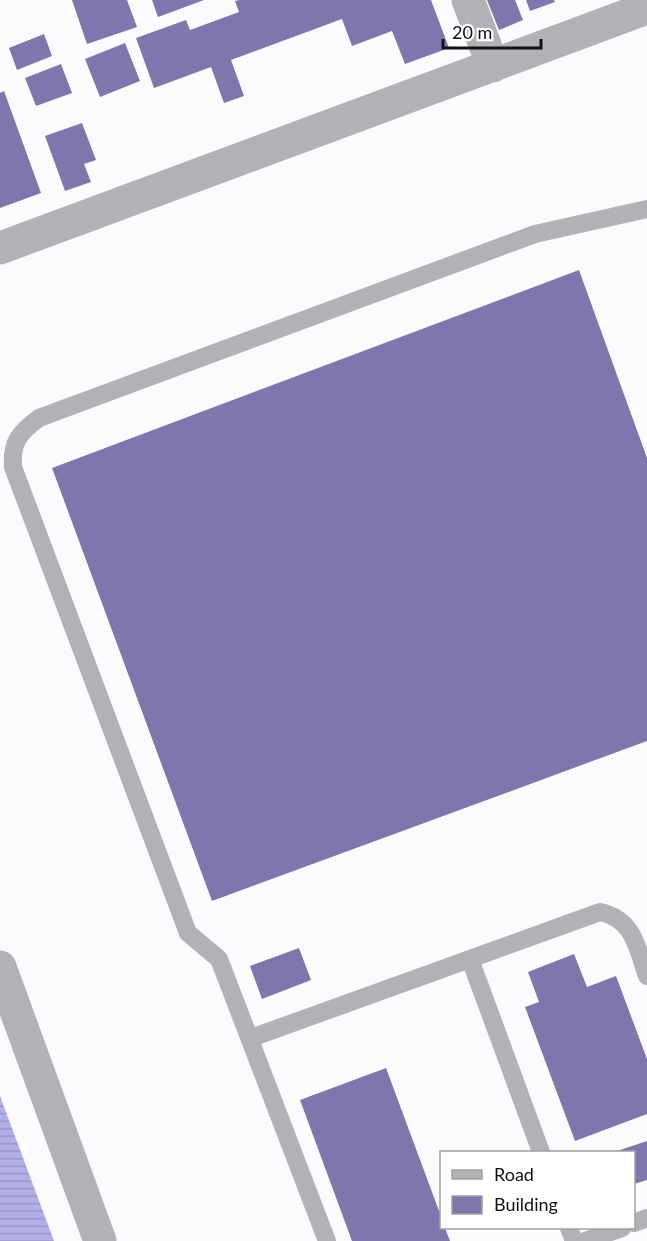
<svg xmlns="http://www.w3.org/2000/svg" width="647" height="1241" viewBox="0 0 647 1241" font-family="Lato,sans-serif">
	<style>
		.water { fill: url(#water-rules) }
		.building { fill: #7d77ad }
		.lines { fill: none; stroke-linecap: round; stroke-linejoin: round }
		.lane { stroke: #b1b1b7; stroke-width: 18 }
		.street { stroke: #b1b1b7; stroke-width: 33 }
	</style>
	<defs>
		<pattern id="water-rules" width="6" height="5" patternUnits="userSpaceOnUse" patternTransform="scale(1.5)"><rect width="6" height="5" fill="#b2aee7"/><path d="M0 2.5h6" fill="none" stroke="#9895c5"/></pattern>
	</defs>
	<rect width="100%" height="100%" fill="#fbfbfe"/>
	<path class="water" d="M0 1096 54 1241H0Z"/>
	<path class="building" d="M72 0H127L137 27 87 44Z
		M152 0H204L158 17Z
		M239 0H431L449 48 405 64 392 31 352 46 342 19 231 60 244 96 224 103 211 67 154 88 136 38 186 20 190 30 239 12 235 1Z
		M487 0H515L523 20 499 30Z
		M526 0H554L555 2 530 11Z
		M44 34 52 56 17 70 9 48Z
		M125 43 140 81 100 97 85 59Z
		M61 64 72 93 36 106 25 78Z
		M4 91 41 193 0 208V93Z
		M82 123 96 160 84 164 91 182 65 191 45 136Z
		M579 270 647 458V741L212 901 52 468Z
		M299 948 311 980 262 999 250 966Z
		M574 954 587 987 616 976 647 1059V1114L575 1141 525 1007 539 1002 528 972Z
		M386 1068 442 1219V1228H445L450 1241H352L300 1100Z
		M647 1141V1180L634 1184V1152H614Z"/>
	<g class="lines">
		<path class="lane" d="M470 959 600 912C634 919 637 948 647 976
			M251 1038 470 959 541 1152
			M634 1223 647 1218
			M569 1228 574 1241
			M327 1241 219 959 188 933 13 467C11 442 20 432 39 418L535 234 647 209
			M585 1241 622 1228"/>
		<path class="street" d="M468 0 493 66
			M0 248 647 8
			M0 967 100 1241"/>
	</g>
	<rect x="440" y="1151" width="195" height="78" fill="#ffffff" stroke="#a0a0a2" stroke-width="1.5"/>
	<rect x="452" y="1170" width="30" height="9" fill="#b1b1b7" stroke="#a0a0a2" stroke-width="1.5"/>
	<text x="494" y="1181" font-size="18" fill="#111116">Road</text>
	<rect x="452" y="1196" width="30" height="18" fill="#7d77ad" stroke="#a0a0a2" stroke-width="1.5"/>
	<text x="494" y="1211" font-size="18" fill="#111116">Building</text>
	<path d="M443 39v9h98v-9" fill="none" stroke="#111116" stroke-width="3"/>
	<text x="452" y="39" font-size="18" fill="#111116" stroke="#ffffff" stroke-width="4.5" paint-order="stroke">20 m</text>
</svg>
